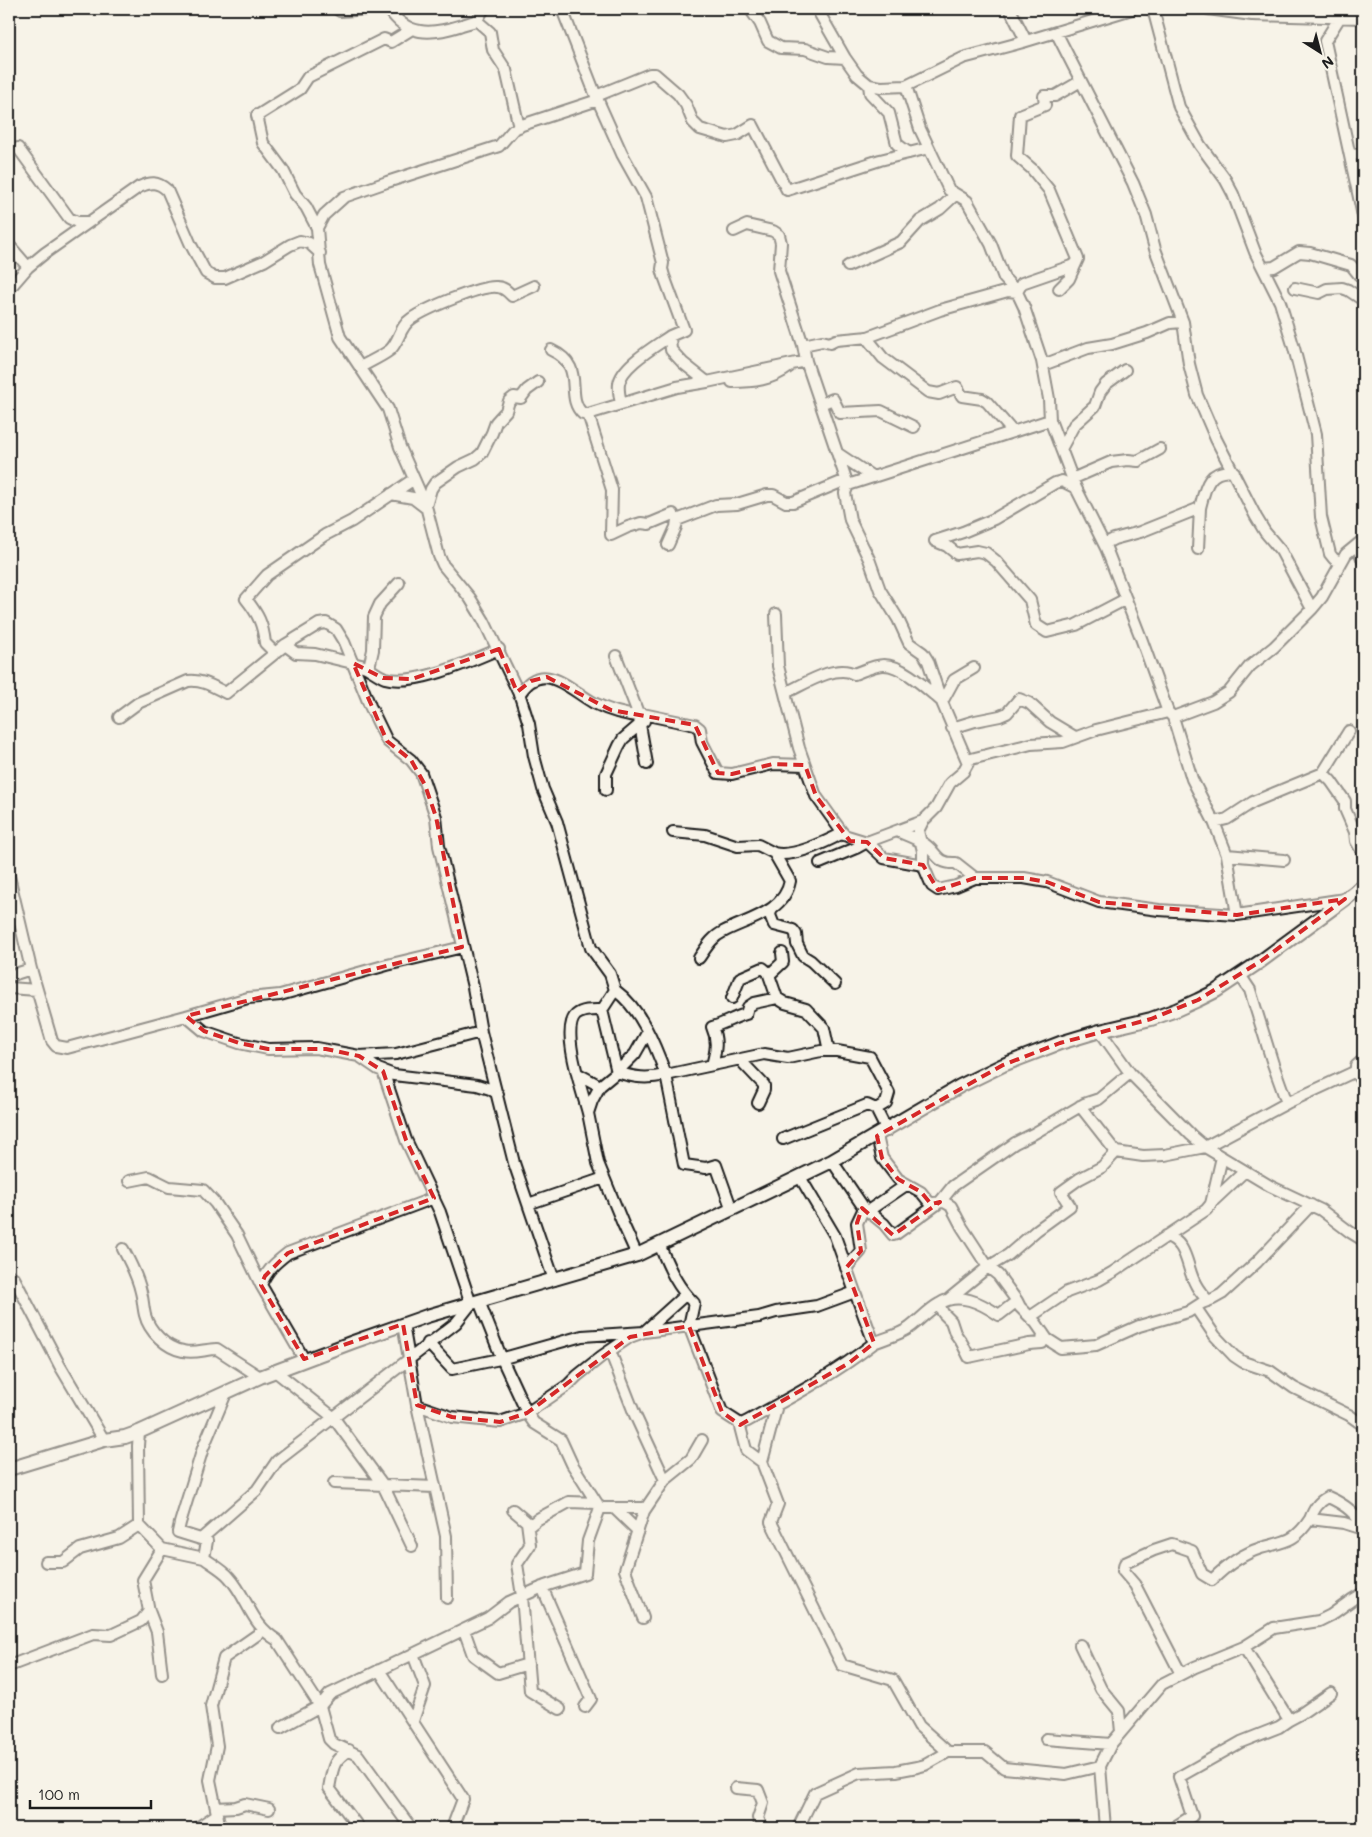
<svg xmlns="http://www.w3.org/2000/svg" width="1372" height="1837" viewBox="0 0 1372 1837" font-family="Mali,sans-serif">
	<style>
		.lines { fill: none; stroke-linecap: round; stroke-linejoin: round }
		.minor-casing { stroke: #1c1c1c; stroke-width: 14 }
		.tertiary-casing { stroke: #1c1c1c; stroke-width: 16 }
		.minor { stroke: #f7f3e8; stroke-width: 10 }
		.tertiary { stroke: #f7f3e8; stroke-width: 12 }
		.marked { fill: none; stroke: #d62828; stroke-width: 4; stroke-dasharray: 10 6; stroke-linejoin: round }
	</style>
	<rect width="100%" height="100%" fill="#f7f3e8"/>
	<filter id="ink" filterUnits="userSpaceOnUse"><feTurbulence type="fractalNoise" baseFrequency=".02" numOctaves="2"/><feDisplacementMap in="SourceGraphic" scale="10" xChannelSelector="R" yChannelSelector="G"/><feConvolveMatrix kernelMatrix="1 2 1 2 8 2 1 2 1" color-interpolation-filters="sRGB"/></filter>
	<g filter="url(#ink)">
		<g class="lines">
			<g class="minor-casing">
				<path id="minor" d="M337 9 340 11 370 9
					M389 9C406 36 431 35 459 26 464 24 470 23 475 21 479 19 481 12 484 9
					M562 9 596 96 622 154 646 197 663 263 662 269 664 276 684 330 670 336 671 350 683 363 707 382 806 361 848 485 1050 420
					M750 9 760 23 768 41 781 48 805 49 828 57 845 58
					M817 9 845 58 857 75 869 85 881 87 906 86 963 58 1023 42 1132 9
					M1010 9 1026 41
					M1153 9 1179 107 1200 145 1225 179 1233 194 1255 252 1280 302 1294 348 1316 434 1321 517 1330 554 1334 559 1340 562
					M1208 9 1252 15 1363 18
					M1340 17 1325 41 1363 216
					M476 20 490 32 493 50 506 70 519 127
					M1056 32 1081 81 1055 96H1044L1045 105 1020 115 1017 156 1032 169 1049 190 1078 259 1069 279 1059 289
					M1081 81 1133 183 1146 215 1155 249 1183 322 1189 364 1197 395 1216 439 1256 517 1265 532 1281 551 1312 609
					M869 85 870 93 889 113 897 144 909 153
					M906 86 920 129 949 190 967 201 991 244 1004 278 1017 292 1024 307 1042 361 1049 399 1050 420 1076 488 1106 548 1141 638 1168 712 1173 717 1192 779 1214 822 1227 855 1237 915 1345 899
					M596 96 650 74H655L678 94 686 105 693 122 700 129 727 137 737 135 753 125 787 190 880 160 929 148
					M257 115 263 143 283 170 295 194 306 207 317 228 320 265 340 337 388 409 400 447 426 506 439 556 443 565 470 598 484 621 520 696 529 724 534 756 543 789 557 822 591 948 610 974 615 990 602 1010 617 1072 600 1086 592 1101 588 1113 598 1163 623 1224 637 1255
					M257 116 300 89 308 77 384 39 391 42 412 29
					M18 148 69 218 77 222H89
					M1351 155 1363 154
					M317 228 324 215 344 197 387 182 499 146 513 130 522 125 598 100
					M734 231 747 225 773 231 779 235 781 243 779 271 803 345
					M9 245 28 267
					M848 266 901 242 920 221 940 209 955 195
					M1263 268 1274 267 1299 252 1310 253 1351 265 1359 275 1363 271
					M1295 288 1319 293 1327 289 1342 288 1348 290 1363 300
					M9 289 28 267 45 253 139 187C151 182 157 181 167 190L191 245 206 273 215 278H225L264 261 290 245 300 241 309 243 320 253
					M866 337 883 358 928 392 939 394 957 387 962 396 982 399 987 402 1013 432
					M551 350C588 367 563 396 583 414H588L677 387 707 382
					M806 361 803 345 822 341 830 343 836 340 868 337 940 310 1008 291 1017 292 1022 283 1074 265
					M1043 365 1088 348 1112 344 1147 333 1170 323 1183 322
					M360 367C369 362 381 357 390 350 399 342 400 326 411 319 425 309 481 285 497 287 504 287 508 292 512 296L534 286
					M732 382C753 382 772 380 789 367
					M621 404C620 398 618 390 619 384 621 366 656 346 670 336
					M821 404 833 399 840 413 881 411 914 427
					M588 414 612 490 611 535 628 527 641 523 649 524 673 514
					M1061 449 1074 425 1095 406 1100 392 1106 384 1125 370
					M837 453 873 477
					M1072 479 1111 462 1128 460 1138 461 1160 449
					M1076 488 1062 481 1055 483 994 519 963 532 935 541 947 546 957 554 977 551 986 553 996 561 1030 600 1036 625 1047 632 1076 625 1126 599
					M391 494 413 498 426 508
					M426 506 431 489 435 483 458 467 475 459 482 453 492 433 496 422 506 411 509 401 514 397 521 398 527 390 538 382
					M1200 508C1205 488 1208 468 1234 472
					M1104 544 1114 539 1140 532 1200 508 1198 549
					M668 545 676 527 677 520 716 505 737 504 767 495H773L786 502H793L846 480
					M1357 545 1363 561
					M776 614 778 666 799 748 816 796 844 835 867 842 884 858 923 865 932 886 938 890 956 886 975 878H1024L1047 882 1099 902 1159 910 1237 915
					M285 645 319 624 326 623 336 629 344 642 370 706 387 741 411 760 421 773 436 817 439 846 473 987 481 1032 514 1163 554 1280
					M275 653 265 643C263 624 258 614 246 599L267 575 325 535 352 521 414 479
					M616 656 638 713
					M369 667 373 650 374 617 380 604 399 583
					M785 693C803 685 836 663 854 674 863 671 874 665 884 665 902 665 926 688 940 700
					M519 695C542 657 570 690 594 703 608 710 624 715 639 716
					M942 702 954 680 974 668
					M119 717 138 703 188 681C202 679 214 687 226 693L285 645 296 653 315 654 361 665C370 668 377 675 385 678 415 687 470 661 499 649
					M1173 717 1213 702 1229 692 1250 666 1274 647 1312 609 1322 597 1346 554 1363 540
					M952 728 975 721 1000 716 1007 713 1019 699 1029 703 1050 722 1075 737
					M967 760 1031 744 1063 742 1096 730 1168 712
					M647 764 638 713 695 725 700 729 702 742 718 773 732 774 773 764 805 765
					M1323 773 1349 731
					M606 790V774L619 746 623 739 644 721
					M1214 822 1227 819 1253 802 1323 773 1331 781 1345 801V809L1355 832 1356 841 1363 853
					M897 831C906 835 915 838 923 843 938 852 935 864 956 863L975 878
					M673 832 705 835 738 846 758 845 774 853
					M1227 855 1284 860
					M820 863 856 848 867 842 923 821 936 808 950 783 963 772 968 763 941 700 928 661 923 653 909 643 898 619 880 590 869 559 850 520 845 493 848 485
					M923 865V851L918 831 923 821
					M9 876 31 969
					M772 908 770 915 774 925 793 930 796 934 797 944 803 956 811 961 835 984
					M782 953 783 962 769 975 777 998 785 1003 806 1009 824 1028 829 1051
					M699 958C706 948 712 937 723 932 747 919 784 913 790 881L774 853C792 858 826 842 843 833
					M9 976 31 969 52 1041 56 1046 67 1048 186 1016 204 1031 239 1043 268 1049 316 1048 359 1056 396 1054 481 1032
					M9 988 37 990
					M615 990C641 1009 655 1045 666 1075 647 1079 635 1078 617 1072
					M732 998 740 978 763 968 770 974
					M186 1016 248 998 280 995 387 965 463 947
					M1100 1031 1130 1073 1191 1135 1205 1147 1270 1186 1321 1210 1350 1232 1363 1240
					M359 1056 378 1069 394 1075 477 1085 490 1089 498 1094
					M746 1058 744 1064 764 1085V1090L758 1103
					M1363 1060 1356 1066C1355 1074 1359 1077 1363 1083
					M712 1065C716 1051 718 1040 712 1027 724 1024 734 1017 746 1014L748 1007 754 1003 777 998
					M617 1072 635 1054 647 1033
					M578 1074 600 1086
					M1287 1103 1356 1071
					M588 1113C583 1093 560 1030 576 1015 583 1009 594 1010 602 1010
					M877 1136 882 1158 898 1179 921 1192 929 1202 933 1203 944 1202 951 1206 962 1227 988 1267 998 1275 1017 1301
					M783 1139 867 1105 876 1109
					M1116 1152 1143 1156 1165 1155 1205 1147 1287 1103 1273 1064 1250 990 1240 975
					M832 1161 864 1208 857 1223 861 1251 846 1268
					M800 1177 835 1236 855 1292
					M129 1181 149 1177 169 1187 203 1190 215 1203 237 1235 261 1285
					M1211 1203 1245 1171
					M528 1204 604 1178
					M732 1210 716 1165 706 1168 684 1165 666 1075 764 1054 788 1058 821 1051H837L870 1057 889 1093 886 1103 876 1109 887 1131
					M863 1211H868L906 1185
					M868 1211 884 1224 893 1235 896 1234 940 1202 953 1186 1015 1143 1033 1134 1084 1104 1099 1099 1130 1073
					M1166 1236C1188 1242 1186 1268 1196 1285 1199 1291 1204 1296 1208 1301
					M659 1244C669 1267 676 1286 694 1303L689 1326 722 1412 739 1423 746 1450 762 1462 778 1504 771 1522 842 1665 893 1680 919 1726 948 1752
					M123 1249C130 1262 138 1277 141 1292 143 1299 143 1307 145 1315 149 1331 166 1348 183 1351 195 1354 205 1349 217 1349L260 1377
					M9 1275 14 1278 60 1366 104 1440
					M950 1298 988 1267 1008 1255 1037 1230 1070 1206 1061 1192 1079 1179 1102 1167 1116 1152 1080 1106
					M939 1304 943 1313 951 1321 955 1333 962 1343 969 1357 1029 1344 1042 1343 1043 1333
					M1196 1308 1215 1336 1234 1356 1243 1362 1270 1371 1294 1388 1349 1415 1363 1425
					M1030 1317 1067 1292 1099 1280 1113 1272 1206 1210 1211 1204 1222 1157
					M403 1324 417 1405 446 1536 447 1598
					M428 1343 452 1369 500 1359 582 1336 644 1332 759 1317 776 1312 817 1306 855 1292 874 1343C885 1338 899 1335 909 1328 919 1321 928 1310 939 1304 959 1291 981 1303 999 1315L1017 1301 1020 1307 1036 1323 1047 1339 1061 1348 1096 1345 1139 1326 1188 1312 1202 1303 1213 1299 1222 1294 1257 1262 1311 1205
					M610 1351 635 1415 665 1480
					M304 1359 261 1285C267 1270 275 1263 288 1253L434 1198
					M275 1371 333 1417 383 1485 412 1546
					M226 1393 203 1448 180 1523 178 1532 207 1541 204 1558C212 1564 223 1570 229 1577 248 1598 251 1625 277 1640L320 1706 329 1739 334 1744 358 1755 411 1828
					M417 1405 452 1417 500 1422 527 1413 568 1385 577 1376 602 1356 630 1337 644 1332 685 1295
					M740 1425C786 1400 832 1376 874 1343
					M762 1462 777 1405
					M334 1483 435 1487
					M600 1508H614L638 1531
					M614 1508H646
					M513 1510 527 1522 530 1545 517 1564 522 1596 530 1691 560 1709
					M1310 1519C1314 1509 1318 1502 1328 1497 1342 1503 1357 1513 1363 1528
					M139 1525 162 1549 204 1558
					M528 1527 538 1519 569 1502 597 1503
					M201 1539 257 1490 277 1461 456 1323 471 1304 440 1212 406 1140 383 1071
					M162 1549 143 1580 149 1611 157 1632 162 1674
					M46 1562H63L80 1549 119 1538 139 1525 138 1446 139 1432
					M542 1587 591 1699 585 1707
					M643 1618 625 1570 644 1511 665 1480 691 1459 702 1440
					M464 1630 473 1655 498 1673 528 1664
					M1080 1645 1101 1689 1119 1711 1121 1732
					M1244 1647 1289 1720 1302 1713 1331 1693
					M9 1666 93 1634 111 1635 141 1621 149 1611
					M379 1670 463 1799 452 1828
					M1181 1674 1135 1585 1123 1571 1125 1563 1154 1550 1172 1544 1192 1551 1202 1574 1212 1580C1226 1566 1242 1554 1261 1548 1286 1541 1295 1542 1310 1519L1344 1523 1363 1529
					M413 1721 425 1686 413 1654
					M280 1728 320 1706 330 1694 488 1618 509 1602 545 1586 585 1573 588 1541 600 1508 572 1464 561 1440 534 1423 527 1413 502 1359 479 1301
					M1046 1739 1111 1744
					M349 1750C332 1761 333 1768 329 1788L359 1828
					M736 1788 758 1790 763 1803 758 1818 762 1828
					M216 1808 236 1807 245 1804 269 1809
					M197 1828 218 1814
					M220 1828 210 1780 217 1746 211 1706 224 1658 264 1630
					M798 1828 815 1793 859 1773 896 1771 917 1767 925 1765 948 1752H985L1004 1768 1066 1774 1100 1766
					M1105 1828 1100 1766 1111 1744 1162 1684 1195 1667 1244 1647 1274 1628 1319 1621 1331 1615 1353 1599 1363 1593
					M1173 1828 1192 1816 1179 1777 1241 1742 1279 1727 1289 1720"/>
			</g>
			<g class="tertiary-casing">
				<path id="tertiary" d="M9 1469 104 1440 125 1437 139 1432 260 1377 353 1342 427 1316 637 1255 832 1161 960 1086 1003 1065 1060 1043 1100 1031 1151 1019 1176 1010 1198 1000 1216 991 1261 961 1363 886"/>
			</g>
			<use href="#minor" class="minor"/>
			<use href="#tertiary" class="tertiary"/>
		</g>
	</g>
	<path d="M0 0H1372V1837H0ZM499 649 517 692 531 681 547 677 611 710 695 725 718 773 732 774 773 764 805 765 816 796 850 841 867 842 884 858 923 865 938 890 975 878H1024L1047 882 1099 902 1237 915 1345 899 1261 961 1198 1000 1151 1019 1060 1043 1003 1065 877 1136 882 1158 898 1179 921 1192 931 1204 940 1202 893 1235 862 1208 857 1223 861 1251 846 1268 874 1343 849 1363 740 1425 722 1412 689 1326 630 1337 527 1413 500 1422 452 1417 417 1405 403 1324 304 1359 261 1285 265 1276 288 1253 434 1198 406 1140 383 1071 359 1056 326 1049H268L239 1043 204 1031 186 1016 462 947 436 817 425 785 411 760 387 741 353 663 383 678 412 679Z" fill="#f7f3e8" fill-opacity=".55" fill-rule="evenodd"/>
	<path class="marked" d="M499 649 517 692 531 681 547 677 611 710 695 725 718 773 732 774 773 764 805 765 816 796 850 841 867 842 884 858 923 865 938 890 975 878H1024L1047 882 1099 902 1237 915 1345 899 1261 961 1198 1000 1151 1019 1060 1043 1003 1065 877 1136 882 1158 898 1179 921 1192 931 1204 940 1202 893 1235 862 1208 857 1223 861 1251 846 1268 874 1343 849 1363 740 1425 722 1412 689 1326 630 1337 527 1413 500 1422 452 1417 417 1405 403 1324 304 1359 261 1285 265 1276 288 1253 434 1198 406 1140 383 1071 359 1056 326 1049H268L239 1043 204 1031 186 1016 462 947 436 817 425 785 411 760 387 741 353 663 383 678 412 679Z"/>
	<rect width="1372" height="1837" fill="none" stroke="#f7f3e8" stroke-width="30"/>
	<rect x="15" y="15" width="1342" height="1807" fill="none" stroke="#1c1c1c" stroke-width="2" filter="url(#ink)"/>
	<g transform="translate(1320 52) rotate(144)" stroke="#f7f3e8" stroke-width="4" paint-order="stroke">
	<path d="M0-4L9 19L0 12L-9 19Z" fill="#1c1c1c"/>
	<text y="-8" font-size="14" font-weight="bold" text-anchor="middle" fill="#1c1c1c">N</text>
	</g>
	<path d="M30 1800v8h121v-8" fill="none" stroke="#1c1c1c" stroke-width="2.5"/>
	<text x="38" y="1800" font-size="15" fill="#1c1c1c" stroke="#f7f3e8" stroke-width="4" paint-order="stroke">100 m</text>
</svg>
